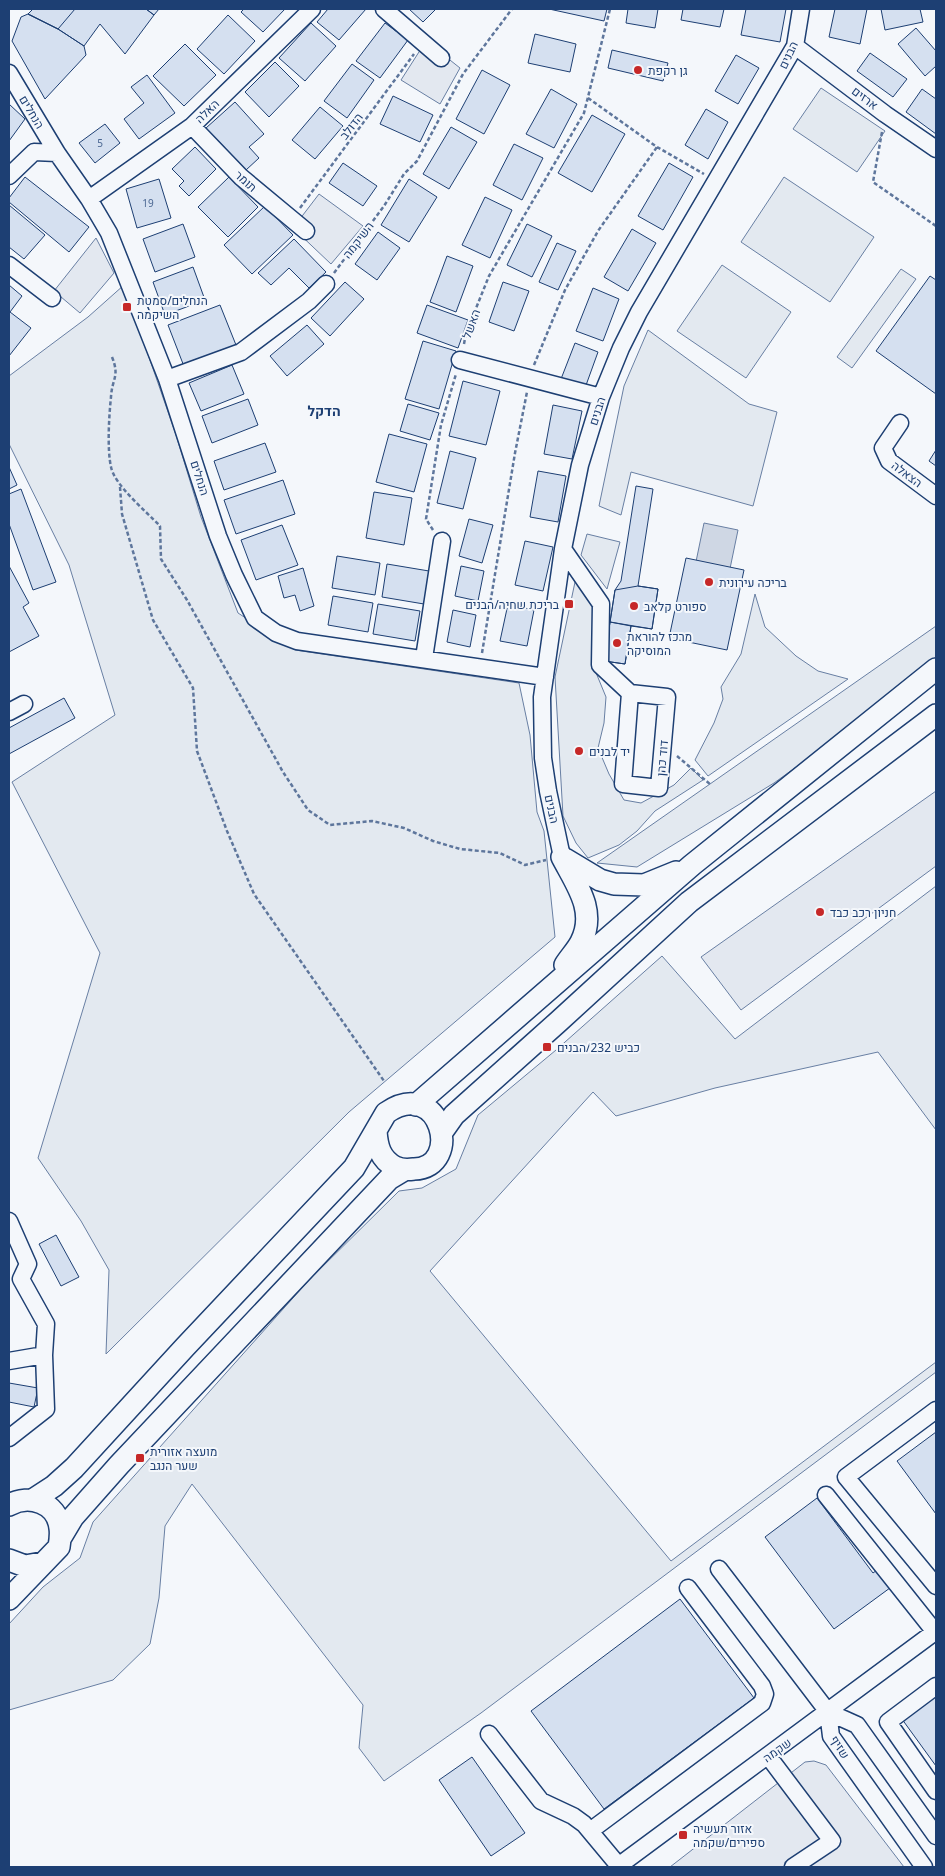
<svg xmlns="http://www.w3.org/2000/svg" width="945" height="1876" viewBox="0 0 945 1876" font-family="'Noto Sans',Heebo,sans-serif">
	<style>
		.green { fill: #e3e9f0; stroke: #687fa3 }
		.parking { fill: #e3e8f0; stroke: #687fa3 }
		.water { fill: #cfd7e4; stroke: #687fa3 }
		.building { fill: #d5e0f0; stroke: #1d3f73 }
		.lines { fill: none; stroke-linecap: round; stroke-linejoin: round }
		.minor-casing { stroke: #1d3f73; stroke-width: 19 }
		.major-casing { stroke: #1d3f73; stroke-width: 24 }
		.path { stroke: #5e769c; stroke-width: 2.5; stroke-dasharray: 4 2.5; stroke-linecap: butt }
		.minor { stroke: #f4f7fb; stroke-width: 16 }
		.major { stroke: #f4f7fb; stroke-width: 21 }
		.poi-dot { fill: #c62828; stroke: #f4f7fb; stroke-width: 2 }
		.labels { text-anchor: middle; dominant-baseline: central; stroke-width: 4; stroke-linejoin: round; paint-order: stroke }
		.number-label { font-size: 10px; fill: #4b6792 }
		.street-label { font-size: 12px; fill: #1d3f73; stroke: #f4f7fb }
		.poi-label { font-size: 12px; fill: #1d3f73; stroke: #f4f7fb; text-anchor: start }
		.neighbourhood-label { font-size: 14px; font-weight: bold; fill: #1d3f73; stroke: #f4f7fb }
	</style>
	<rect width="100%" height="100%" fill="#f4f7fb"/>
	<path class="green" d="M821 88 885 131 857 172 793 129Z
		M784 177 874 237 830 302 741 242Z
		M722 265 791 312 746 378 677 331Z
		M901 269 916 279 852 368 837 357Z
		M124 285 176 435 201 517 238 613 295 650 519 683 530 735 537 812 544 831 555 937 349 1112 106 1354 109 1270 81 1221 38 1158 100 953 12 782 115 715 69 565 9 444V376L88 317Z
		M648 330 749 404 777 412 753 506 631 472 621 515 599 506 624 386Z
		M587 534 620 542 607 589 581 555Z
		M575 582 591 595 594 607 592 663 606 697 604 723 598 748 609 774 624 800 641 803 674 785 691 768 703 780 655 811 637 831 619 845 588 858 576 843 563 816 555 677Z
		M755 594 765 627 796 656 818 671 848 679 708 776 695 760 714 723 723 699 721 687 741 654Z
		M936 626V666L774 783 637 867 597 863Z
		M936 886V1130L878 1052 715 1088 616 1116 593 1092 430 1271 671 1561 936 1362V1372L481 1713 384 1781 359 1748 363 1705 192 1484 165 1526 159 1598 150 1644 113 1680 9 1710V1624L43 1587 80 1558 93 1522 309 1280 399 1191 422 1188 456 1169 478 1115 556 1050 662 956 735 1039Z"/>
	<path class="parking" d="M426 41 460 68 440 104 401 80Z
		M319 194 363 226 331 264 293 228Z
		M96 238 114 273 80 313 54 291Z
		M936 791V866L741 1010 701 957Z
		M814 1761 826 1765 904 1867H670L805 1762Z"/>
	<path class="water" d="M704 523 738 530 715 641 681 634Z"/>
	<path class="building" d="M33 9H146L154 15 125 54 100 24 84 46 58 29 28 14Z
		M33 9H75L58 29 28 14Z
		M146 9H159L154 15Z
		M244 9H285L263 32 241 12Z
		M328 9H366L339 40 317 22Z
		M409 9H436L423 22Z
		M549 9H607L604 21Z
		M628 9H658L655 28 626 23Z
		M683 9H724L720 27 681 20Z
		M746 9H786L780 42 741 35Z
		M835 9H867L860 44 829 37Z
		M881 9H920L923 22 885 30Z
		M28 14 58 29 84 46 86 55 45 99 12 41 21 17Z
		M228 15 255 41 224 74 197 49Z
		M311 23 336 46 305 81 279 58Z
		M385 23 408 40 380 78 356 61Z
		M916 28 936 51V66L925 76 898 44Z
		M535 34 576 44 570 72 528 63Z
		M185 44 216 75 184 106 153 76Z
		M612 50 668 63 663 81 608 68Z
		M870 53 907 79 893 97 857 71Z
		M736 55 759 68 738 104 715 91Z
		M275 62 299 86 269 117 245 92Z
		M352 64 374 80 347 118 324 101Z
		M482 70 510 85 484 134 456 119Z
		M147 75 175 113 139 139 124 119 144 103 131 87Z
		M551 89 577 104 554 148 526 134Z
		M922 89 936 99V134L906 112Z
		M393 96 433 115 420 142 380 124Z
		M235 102 264 134 249 147 259 158 246 170 206 128Z
		M9 104 25 119 9 141Z
		M320 107 343 126 315 159 292 140Z
		M706 109 728 122 708 159 685 145Z
		M592 115 625 134 592 192 558 173Z
		M105 124 120 143 95 163 79 143Z
		M451 127 477 142 449 189 423 174Z
		M514 144 543 158 522 200 493 185Z
		M195 147 216 169 189 196 179 186 184 181 172 169Z
		M343 163 377 186 363 206 329 183Z
		M669 163 693 177 663 230 638 216Z
		M25 177 89 227 69 252 9 202V198Z
		M229 177 258 207 228 237 198 207Z
		M159 179 171 218 137 228 126 189Z
		M409 179 437 197 409 242 381 225Z
		M485 197 512 210 490 258 462 245Z
		M9 205 45 235 24 259 9 247Z
		M265 206 293 235 252 274 224 245Z
		M183 224 195 257 155 272 143 239Z
		M527 224 552 236 532 277 507 265Z
		M632 229 656 243 628 291 604 277Z
		M378 232 400 248 377 280 355 264Z
		M294 239 326 272 309 288 289 268 271 285 258 273Z
		M557 243 576 251 558 290 539 282Z
		M447 256 473 266 456 312 430 302Z
		M193 267 205 300 165 315 153 282Z
		M930 276 936 280V394L876 351Z
		M345 282 364 299 330 336 311 318Z
		M503 282 529 291 514 331 489 322Z
		M9 285 22 296 10 312 31 328 9 356Z
		M593 288 619 299 603 341 576 331Z
		M220 305 238 350 185 369 168 325Z
		M427 305 468 320 458 348 417 333Z
		M307 325 324 344 287 376 270 356Z
		M423 341 456 351 439 409 405 399Z
		M575 343 598 352 585 388 561 379Z
		M232 365 244 394 201 411 189 383Z
		M463 381 500 391 486 445 449 436Z
		M248 399 258 425 212 443 202 416Z
		M408 404 439 413 430 440 400 431Z
		M553 405 582 411 572 459 544 454Z
		M389 434 427 444 414 492 376 482Z
		M265 443 276 472 224 490 214 461Z
		M936 450V466L929 461Z
		M450 451 476 458 463 509 437 503Z
		M9 467 17 485 9 489Z
		M538 471 566 476 558 522 530 517Z
		M283 480 295 514 236 534 224 500Z
		M636 486 653 489 638 586 658 589 652 629 631 626 625 664 604 661 615 590 621 581Z
		M21 489 56 582 33 590 9 524V494Z
		M374 492 412 498 404 545 366 538Z
		M469 519 493 525 482 563 459 556Z
		M282 525 298 565 256 580 241 540Z
		M525 541 553 547 543 591 515 585Z
		M337 556 380 563 375 595 332 588Z
		M686 558 744 570 727 650 669 638Z
		M387 564 429 571 424 604 382 597Z
		M9 566 29 603 23 607 39 636 9 652Z
		M461 566 484 571 478 601 455 596Z
		M303 568 314 606 300 611 295 595 284 598 278 576Z
		M638 586 658 589 652 629 610 622 615 590Z
		M333 596 373 603 368 632 328 625Z
		M378 604 420 611 415 641 373 634Z
		M508 604 534 610 527 646 500 641Z
		M453 610 476 615 470 647 447 642Z
		M610 622 631 626 625 664 604 661Z
		M64 698 75 718 9 754V728Z
		M56 1235 79 1277 61 1286 39 1244Z
		M9 1383 38 1388 34 1407 9 1402Z
		M936 1432V1514L897 1461Z
		M817 1498 873 1573 881 1567 894 1585 834 1629 765 1537Z
		M680 1599 754 1698 604 1809 531 1711Z
		M936 1688V1766L899 1715Z
		M472 1757 525 1833 491 1856 439 1780Z"/>
	<g class="lines">
		<g class="minor-casing">
			<path id="minor" d="M384 9 441 58
				M795 46 885 114 936 149
				M9 73 57 153 89 199 109 233 167 379 218 536 234 575 255 618 276 633 297 641 545 677
				M192 126 241 177 306 231
				M9 176 34 152 57 153
				M89 199 192 126 312 9
				M9 265 52 298
				M460 360 601 397
				M167 379 241 352 309 301 326 284
				M900 423 883 448 889 461 936 496
				M563 549 601 604 600 665 630 693 623 784 659 788 667 697 630 693
				M424 658 442 541
				M9 712 24 704
				M562 857 548 791 543 758 542 697 563 549 580 465 601 397 621 348 639 312 795 46 801 9
				M9 1221 28 1264 21 1279 46 1324 44 1355 46 1409 9 1438
				M9 1361 44 1355
				M936 1410 846 1477 936 1586
				M826 1495 935 1632
				M719 1569 828 1712 831 1736 924 1867
				M936 1686 888 1722 936 1791
				M828 1712 857 1725 936 1836
				M489 1734 541 1801 573 1816 584 1824 619 1866
				M768 1756 832 1841 793 1867
				M590 1831 762 1703 765 1694 762 1686 688 1588
				M617 1867 936 1631"/>
		</g>
		<g class="major-casing">
			<path id="major" d="M562 857C576 884 597 911 581 942 577 950 570 957 565 965
				M565 859 600 880 614 884 644 885 676 872
				M416 1105 692 865 936 669
				M442 1132 454 1115 558 1022 689 902 936 715
				M34 1499 54 1486 74 1468 185 1347 354 1168 386 1113C441 1075 464 1168 414 1169 407 1170 401 1170 395 1167 380 1159 377 1146 376 1131
				M9 1505C29 1494 57 1502 60 1528 61 1534 60 1541 59 1547L9 1599
				M61 1537 73 1517 119 1465 389 1179 404 1170
				M9 1560 25 1566 42 1563"/>
		</g>
		<path class="path" d="M588 98 657 147 704 174
			M882 132 873 182 936 226
			M300 208 414 54
			M334 273 384 206 404 174 417 161 463 74 512 9
			M464 344 466 333 489 276 584 113 610 9
			M112 357C120 377 112 378 111 397 109 416 107 449 111 467 115 486 146 511 160 526L161 559 187 600 283 772 308 810 330 825 372 821 404 828 433 841 460 849 500 853 525 865 546 860
			M534 365 565 290 598 231 657 147
			M120 487 122 514 153 620 193 688 197 751 227 831 254 894 384 1081
			M433 530 426 519 441 425 456 374
			M482 653 515 453 527 392
			M592 749 610 750
			M677 756 711 785"/>
		<use href="#minor" class="minor"/>
		<use href="#major" class="major"/>
	</g>
	<g class="poi-dot">
		<circle cx="638" cy="70" r="5"/>
		<rect x="122" y="302" width="10" height="10" rx="2.5"/>
		<circle cx="709" cy="582" r="5"/>
		<rect x="564" y="599" width="10" height="10" rx="2.5"/>
		<circle cx="634" cy="606" r="5"/>
		<circle cx="617" cy="643" r="5"/>
		<circle cx="579" cy="751" r="5"/>
		<circle cx="820" cy="912" r="5"/>
		<rect x="542" y="1042" width="10" height="10" rx="2.5"/>
		<rect x="135" y="1453" width="10" height="10" rx="2.5"/>
		<rect x="678" y="1830" width="10" height="10" rx="2.5"/>
	</g>
	<g class="labels">
		<g class="number-label">
			<text x="100" y="143">5</text>
			<text x="148" y="203">19</text>
		</g>
		<g class="street-label">
			<text transform="translate(788 55) rotate(-65)">הבנים</text>
			<text transform="translate(865 98) rotate(37)">ארזים</text>
			<text transform="translate(207 111) rotate(-44)">האלה</text>
			<text transform="translate(32 112) rotate(59)">הנחלים</text>
			<text transform="translate(351 126) rotate(-53)">הדולב</text>
			<text transform="translate(246 181) rotate(42)">תומר</text>
			<text transform="translate(358 240) rotate(-53)">השיקמה</text>
			<text transform="translate(471 324) rotate(-70)">האשל</text>
			<text transform="translate(597 411) rotate(-72)">הבנים</text>
			<text transform="translate(907 474) rotate(37)">הצאלה</text>
			<text transform="translate(200 478) rotate(72)">הנחלים</text>
			<text transform="translate(662 758) rotate(-85)">דוד כהן</text>
			<text transform="translate(552 809) rotate(78)">הבנים</text>
			<text transform="translate(840 1747) rotate(58)">שזיף</text>
			<text transform="translate(777 1750) rotate(-36)">שקמה</text>
		</g>
		<g class="poi-label">
			<text x="648" y="70">גן רקפת</text>
			<text x="137" y="300">הנחלים/סמטת<tspan x="137" dy="14">השיקמה</tspan></text>
			<text x="719" y="582">בריכה עירונית</text>
			<text x="559" y="604" text-anchor="end">בריכת שחיה/הבנים</text>
			<text x="644" y="606">ספורט קלאב</text>
			<text x="627" y="636">מרכז להוראת<tspan x="627" dy="14">המוסיקה</tspan></text>
			<text x="589" y="751">יד לבנים</text>
			<text x="830" y="912">חניון רכב כבד</text>
			<text x="557" y="1047">כביש 232/הבנים</text>
			<text x="150" y="1451">מועצה אזורית<tspan x="150" dy="14">שער הנגב</tspan></text>
			<text x="693" y="1828">אזור תעשיה<tspan x="693" dy="14">ספירים/שקמה</tspan></text>
		</g>
		<g class="neighbourhood-label">
			<text x="324" y="410">הדקל</text>
		</g>
	</g>
	<rect width="945" height="1876" fill="none" stroke="#1d3f73" stroke-width="20"/>
</svg>
